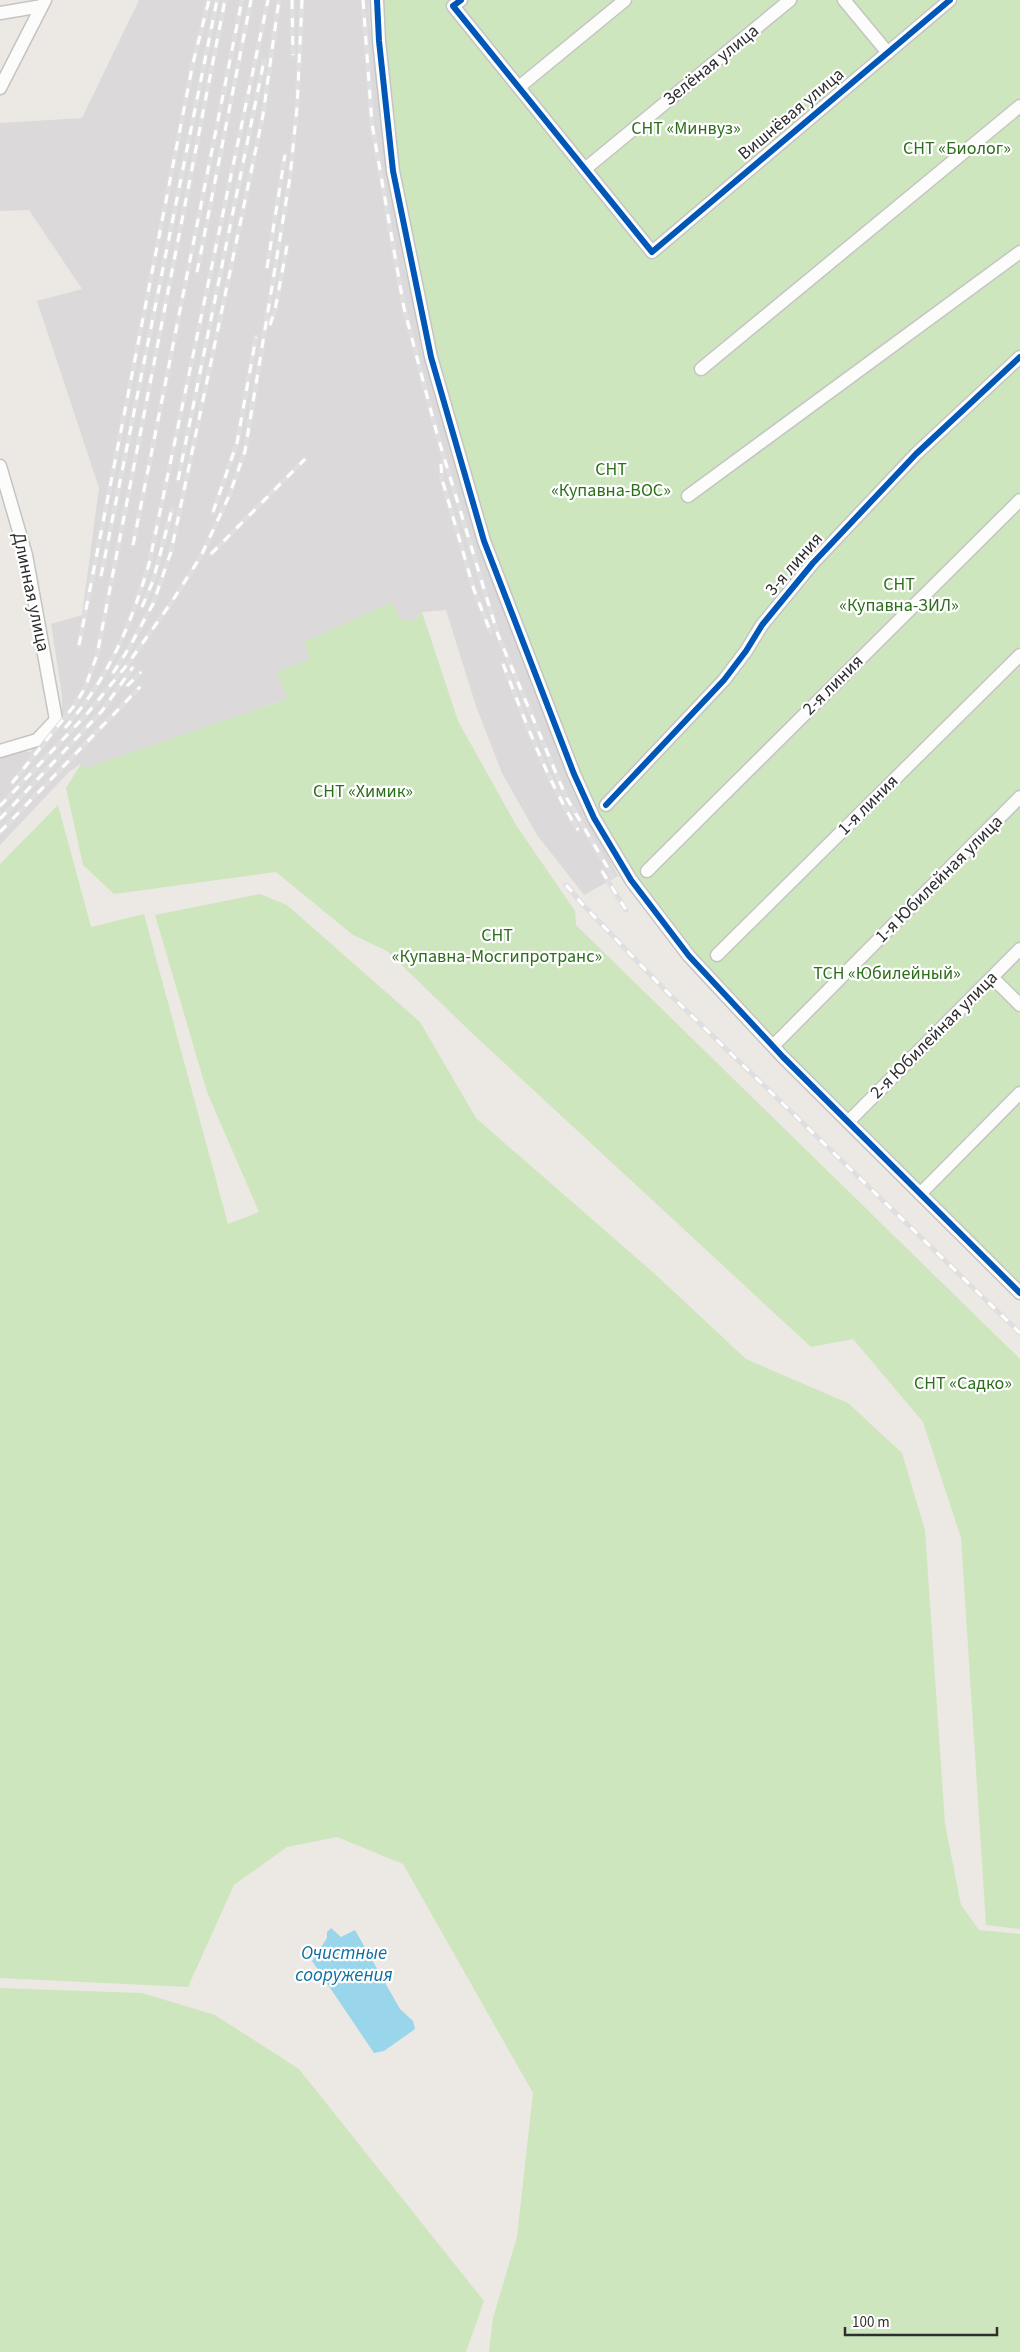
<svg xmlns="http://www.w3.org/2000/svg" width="1020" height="2352" viewBox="0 0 1020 2352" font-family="'Source Sans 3',sans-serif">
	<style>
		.industrial { fill: #dcd9db }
		.green { fill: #cee6be }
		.water { fill: #99d6ec }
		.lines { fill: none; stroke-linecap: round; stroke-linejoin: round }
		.minor-casing { stroke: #c5c4c5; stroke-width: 15 }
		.minor { stroke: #fcfcfb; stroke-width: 12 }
		.rail-casing { stroke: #dfdfe1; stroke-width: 5 }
		.rail { stroke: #fff; stroke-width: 3; stroke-dasharray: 9; stroke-linecap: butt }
		.cycleway-casing { stroke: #fff; stroke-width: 9 }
		.cycleway { stroke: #0057b8; stroke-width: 6 }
		.labels { text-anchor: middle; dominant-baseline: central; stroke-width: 4.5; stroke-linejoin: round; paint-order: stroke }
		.street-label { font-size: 18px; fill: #2e2e2e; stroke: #fff }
		.park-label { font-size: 18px; fill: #2c6e1b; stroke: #fff }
		.water-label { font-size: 19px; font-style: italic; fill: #0d6fa3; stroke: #fff }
	</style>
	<rect width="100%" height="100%" fill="#ece8e4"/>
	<path class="industrial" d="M139 0H369L370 25 405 270 475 527 568 777 618 876 584 895 537 835 502 773 476 706 446 610 422 612 417 615 418 619 310 659 287 699 83 769 80 764 68 773 0 845V754L21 748 23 751 30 752 50 732 59 716 62 708V695L51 624 82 615 99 488 37 301 82 289 29 210 0 211V123L82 118Z"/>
	<path class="green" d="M377 0H1020V1293L689 956 594 818 484 541 431 357 393 171Z
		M392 602 401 620 408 618 409 622 418 619 417 615 422 612 458 721 516 825 575 911 576 925 1020 1359V1929L986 1925 961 1538 923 1422 853 1339 811 1347 474 1035 387 951 353 935 276 872 114 894 83 865 66 788 81 764 83 769 287 699 277 672 310 659 304 642Z
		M58 805 91 927 144 914 228 1224 259 1212 207 1092 155 915 260 894 287 905 420 1022 476 1118 656 1275 746 1359 848 1403 902 1453 925 1530 945 1824 961 1905 979 1930 1020 1934V2352H489L493 2318 517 2237 533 2093 403 1864 337 1837 287 1847 234 1885 188 1987 0 1978V864Z
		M0 1988 142 1993 215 2015 299 2069 484 2301 466 2352H0Z"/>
	<path class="water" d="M331 1928 341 1937 355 1930 400 2009 413 2021 415 2029 384 2051 374 2053 312 1961 327 1938V1932Z"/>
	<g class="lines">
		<g class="minor-casing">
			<path id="minor" d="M377 0 379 41 393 171 431 357 484 541 574 774 594 818 631 880 689 956 783 1057 1020 1293
				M461 0 453 6 652 252 950 0
				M844 0 888 53
				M0 13 42 6
				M519 87 625 0
				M0 88 45 0
				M585 169 790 0
				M701 369 1020 106
				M0 466 26 555 56 720 37 740 0 751
				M688 496 1020 252
				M606 805 724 680 746 651 762 625 813 563 916 454 1020 357
				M647 871 1020 500
				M717 955 1020 655
				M992 977 1020 1005
				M773 1046 1020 797
				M848 1122 1020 949
				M920 1194 1020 1093"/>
		</g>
		<use href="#minor" class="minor"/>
		<g class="rail-casing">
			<path id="rail" d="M292 0 293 55
				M363 0 372 124 404 308 437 434 498 635 566 797 612 875
				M267 268 285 155
				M197 272 251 0
				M270 325 275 310 287 246
				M441 464 442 479 474 590 491 633
				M178 480 264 61
				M213 512 237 443 256 337
				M133 545 242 0
				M211 554 305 459
				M101 576 217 0
				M142 607 153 581 172 509
				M79 645 193 63 209 0
				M503 664C525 720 546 778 578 830
				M113 673 129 648 153 604 171 552 263 115 279 0
				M127 686 141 672
				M65 728C109 677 130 627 149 564L268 0
				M12 783 74 706 85 688 97 655 225 0
				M0 806 86 715 127 665 171 603 201 556 229 496 245 451 290 177 297 108 302 0
				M0 819 102 711 133 667
				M0 832 140 687
				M602 871 626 910
				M566 885 584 906 661 986 1020 1333"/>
		</g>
		<use href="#rail" class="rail"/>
		<g class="cycleway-casing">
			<path id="cycleway" d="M377 0 379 41 393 171 431 357 484 541 574 774 594 818 631 880 689 956 783 1057 1020 1293
				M461 0 453 6 652 252 950 0
				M606 805 724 680 746 651 762 625 813 563 916 454 1020 357"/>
		</g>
		<use href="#cycleway" class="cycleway"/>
	</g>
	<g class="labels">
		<g class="street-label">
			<text transform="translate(711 65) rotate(-39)">Зелёная улица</text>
			<text transform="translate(791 114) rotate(-40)">Вишнёвая улица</text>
			<text transform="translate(794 564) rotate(-49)">3-я линия</text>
			<text transform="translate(31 592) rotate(78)">Длинная улица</text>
			<text transform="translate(833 685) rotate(-45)">2-я линия</text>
			<text transform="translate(868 805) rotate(-45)">1-я линия</text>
			<text transform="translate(939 879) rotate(-45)">1-я Юбилейная улица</text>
			<text transform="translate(934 1035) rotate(-45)">2-я Юбилейная улица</text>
		</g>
		<g class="park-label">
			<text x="686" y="128">СНТ «Минвуз»</text>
			<text x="957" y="148">СНТ «Биолог»</text>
			<text x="611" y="469">СНТ<tspan x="611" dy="21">«Купавна-ВОС»</tspan></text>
			<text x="899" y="584">СНТ<tspan x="899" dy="21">«Купавна-ЗИЛ»</tspan></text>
			<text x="363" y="791">СНТ «Химик»</text>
			<text x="497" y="935">СНТ<tspan x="497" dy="21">«Купавна-Мосгипротранс»</tspan></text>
			<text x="887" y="973">ТСН «Юбилейный»</text>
			<text x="963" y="1383">СНТ «Садко»</text>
		</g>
		<g class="water-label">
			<text x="344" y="1953">Очистные<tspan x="344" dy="22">сооружения</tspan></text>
		</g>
	</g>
	<path d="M845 2327v8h152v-8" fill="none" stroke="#2e2e2e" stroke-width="2.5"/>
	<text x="852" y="2327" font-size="15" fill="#2e2e2e" stroke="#ffffff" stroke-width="4" paint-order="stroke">100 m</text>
</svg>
